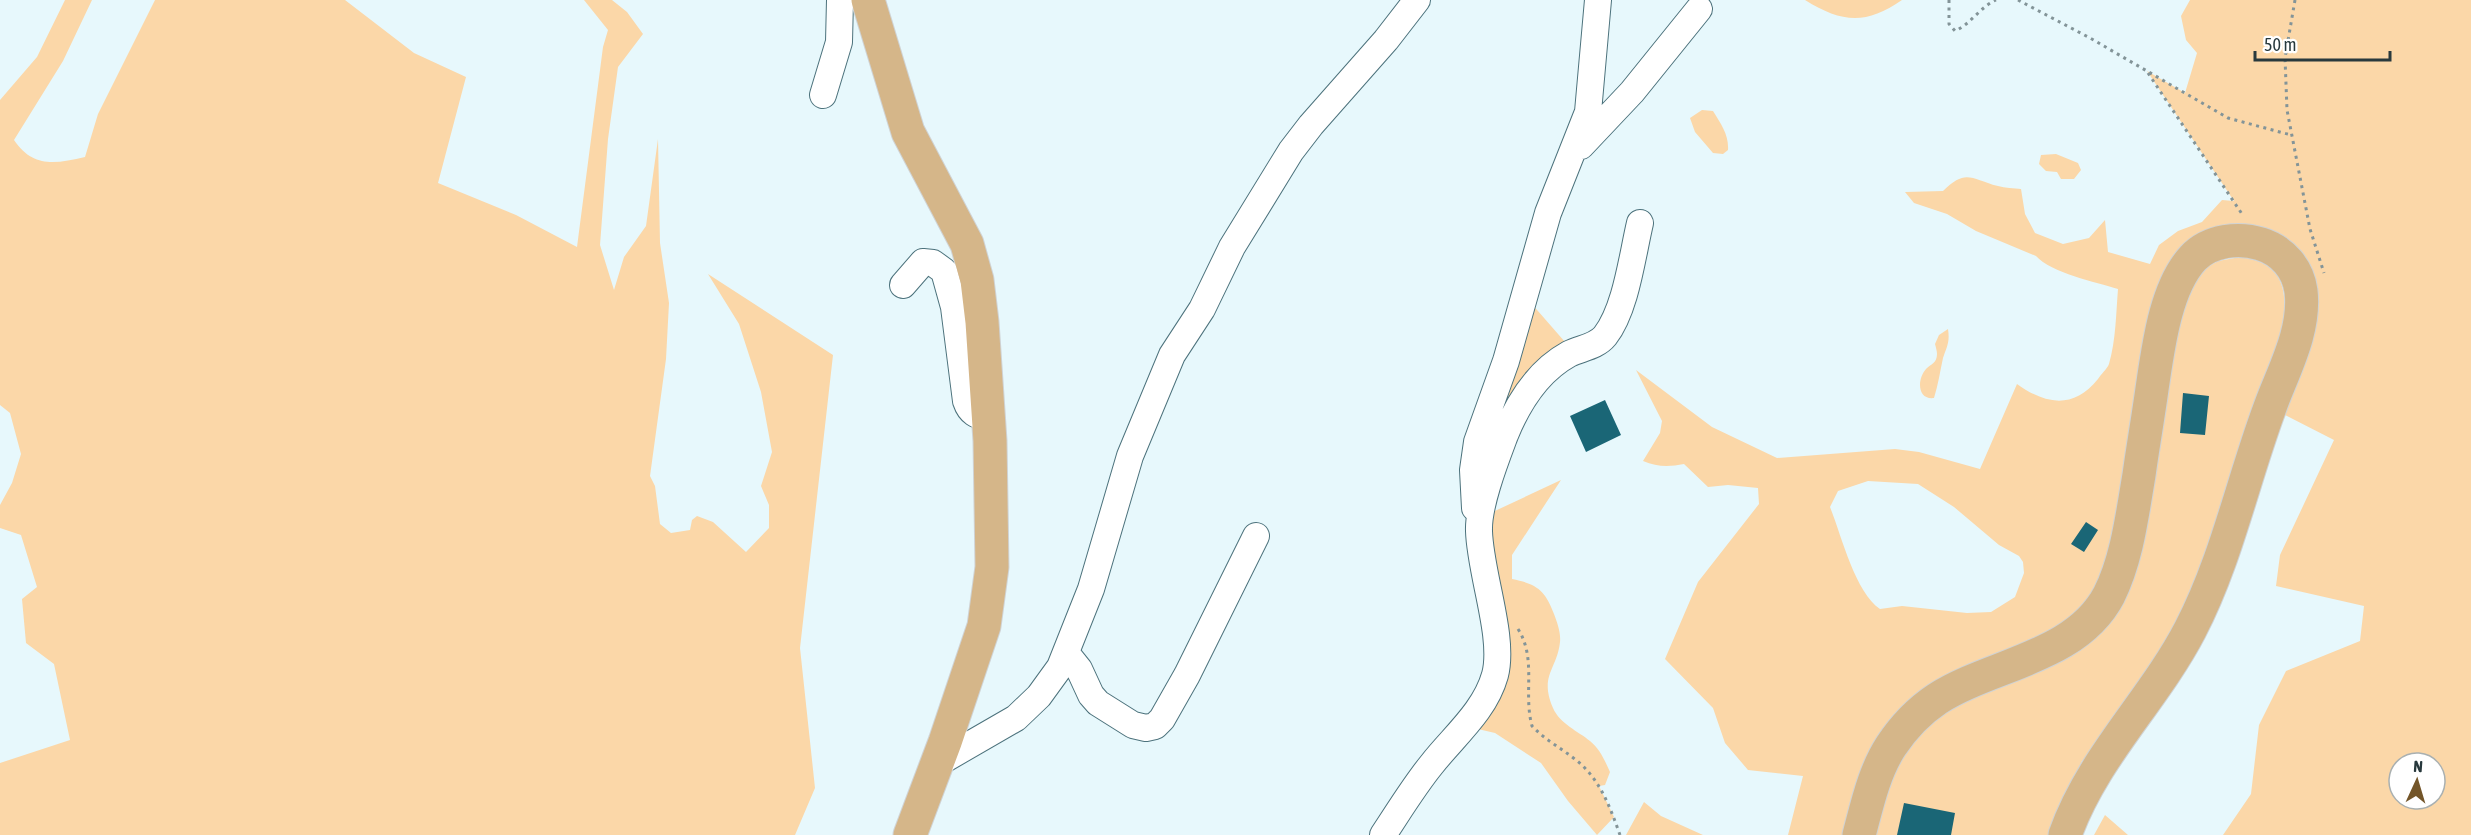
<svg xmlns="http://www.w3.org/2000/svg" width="2471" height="835" viewBox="0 0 2471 835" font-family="'Asap Condensed',sans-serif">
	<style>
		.green { fill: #fbd7a8; fill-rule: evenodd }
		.building { fill: #1a6676 }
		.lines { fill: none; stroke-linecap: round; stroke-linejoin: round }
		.minor-casing { stroke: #4c727c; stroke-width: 28 }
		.major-casing { stroke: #d0d3d4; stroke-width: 35 }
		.path { stroke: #839498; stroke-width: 3; stroke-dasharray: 3 4.5; stroke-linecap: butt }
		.minor { stroke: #fff; stroke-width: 26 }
		.major { stroke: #d5b689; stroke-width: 33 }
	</style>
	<rect width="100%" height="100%" fill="#e7f8fc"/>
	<path class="green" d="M65 0H92L63 61 14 140C33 168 55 164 85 157L98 114 155 0H345L414 53 466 77 438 183 516 215 577 247 603 47 608 30 584 0H612L627 12 643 34 618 67 608 139 600 245 614 290 624 257 646 226 658 139 660 243 669 303 666 359 650 476 655 486 660 524 671 533 690 530 692 520 697 516 713 522 746 552 769 528V505L761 486 772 452 761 392 739 324 708 274 833 355 800 648 815 788 795 835H0V763L70 740 54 664 26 643 22 599 37 587 21 535 0 528V505L12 483 21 454 10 413 0 405V100L37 57Z
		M1805 0H1902C1866 25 1842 23 1805 0Z
		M2190 0H2471V835H2223L2251 794 2259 725 2286 671 2360 641 2364 606 2276 586 2280 555 2334 440 2281 413 2308 269 2195 240 2107 569 2076 617 1948 681 1847 835H1788L1803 776 1748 770 1725 743 1713 708 1665 659 1698 582 1759 504 1758 488 1728 485 1708 487 1684 464C1669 467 1657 467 1643 461L1660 433 1662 421 1636 370 1712 427 1777 458 1895 449 1919 452 1980 469 2017 384C2046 405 2074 409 2098 379 2101 374 2107 369 2109 364 2116 340 2116 313 2118 289 2096 282 2051 273 2036 256L1976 231 1947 214 1914 203 1905 192 1943 191C1966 168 1971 179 1998 186 2005 188 2014 188 2021 189L2025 214 2035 233 2063 244 2089 238 2105 220 2108 252 2150 264 2159 245 2178 231 2202 222 2222 200 2234 201 2147 71 2185 93 2197 53 2186 40 2181 16ZM1868 481 1918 484 1954 507 1999 545 2019 556 2023 562 2024 573 2015 597 1991 612 1967 613 1902 606 1880 609C1855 592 1842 537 1830 507L1838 491ZM2399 763H2435V799H2399Z
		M1702 110 1713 111C1721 124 1729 135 1728 150L1723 154 1713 153 1695 132 1690 118Z
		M2056 154 2078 163 2081 170 2074 179H2061L2057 172 2046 171 2039 164 2041 155Z
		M2240 257C2290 263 2287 298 2282 338L2194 600 2092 751 2082 761 2074 778 2053 835H1869L1886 779 1924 720 2111 618 2127 595 2138 560 2170 353 2188 291 2203 271 2209 266 2218 261Z
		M1524 295 1565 342 1579 350 1544 372 1482 517 1561 480 1512 555V579C1537 584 1545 590 1554 614 1557 622 1561 633 1560 642 1557 670 1539 675 1553 708 1560 724 1578 731 1590 741 1600 749 1605 761 1610 772L1605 785 1599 786 1614 817 1597 835 1568 801 1541 763 1495 733 1465 726 1494 677 1474 501Z
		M1948 329C1950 342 1947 346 1943 358 1940 372 1938 385 1934 398 1917 400 1917 379 1926 369 1931 364 1937 363 1937 354 1937 351 1936 348 1935 344L1939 335Z
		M1644 802 1661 816 1703 835H1626Z
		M2105 815 2128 835H2094Z"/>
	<path class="building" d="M2183 393 2209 396 2205 435 2180 433Z
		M1605 400 1621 435 1586 452 1570 416Z
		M2086 522 2098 530 2084 552 2071 544Z
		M1904 803 1955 813 1951 835H1897Z"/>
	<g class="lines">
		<g class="minor-casing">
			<path id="minor" d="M823 95 839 42 840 0
				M1581 146 1632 92 1699 9
				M903 285 923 262 933 263 944 271 954 307 966 401C970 413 976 415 988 418
				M1475 508 1473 470 1477 442 1506 361 1548 213 1588 112 1598 0
				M1067 654 1079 669 1091 695 1098 703 1133 725 1146 728 1155 726 1162 719 1187 675 1256 536
				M938 763 1016 718 1039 696 1060 667 1091 589 1130 456 1172 355 1202 309 1232 247 1291 151 1311 125 1386 40 1417 0
				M1383 835C1399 811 1414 786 1432 764 1454 736 1485 711 1495 675 1505 637 1480 573 1479 531 1478 505 1496 459 1505 435 1518 403 1538 371 1569 354 1581 348 1596 347 1605 336 1626 309 1632 257 1640 223"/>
		</g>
		<g class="major-casing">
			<path id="major" d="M868 0 908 132 967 244 977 280 982 322 990 441 992 567 984 626 945 742 910 835
				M1859 835C1867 805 1874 772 1891 746 1903 728 1919 711 1937 699 1991 664 2076 658 2109 595 2127 559 2132 516 2139 475 2143 446 2148 418 2152 389 2158 349 2165 288 2193 258 2210 240 2239 237 2261 244 2283 251 2298 269 2301 291 2306 332 2282 373 2269 410 2242 483 2226 561 2190 630 2153 701 2092 758 2065 835"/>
		</g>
		<path class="path" d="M1949 0V24L1955 31C1971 24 1980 7 1996 0
			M2018 0 2090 38 2228 118 2291 135
			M2295 0 2285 58 2287 110 2310 229 2324 273
			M2148 73 2242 214
			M1518 629C1537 659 1523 693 1532 726 1545 740 1561 748 1576 760 1600 779 1610 807 1620 835"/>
		<use href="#minor" class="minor"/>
		<use href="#major" class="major"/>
	</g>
	<g transform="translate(2417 781) rotate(4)"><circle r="28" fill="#ffffff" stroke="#a9b0b1" stroke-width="1.5"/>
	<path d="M0-4.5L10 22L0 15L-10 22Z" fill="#735529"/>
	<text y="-9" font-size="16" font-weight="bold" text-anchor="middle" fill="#28393d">N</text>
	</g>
	<path d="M2255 51v9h135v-9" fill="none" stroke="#28393d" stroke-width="3"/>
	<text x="2264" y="51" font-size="18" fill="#28393d" stroke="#ffffff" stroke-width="4.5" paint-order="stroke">50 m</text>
</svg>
